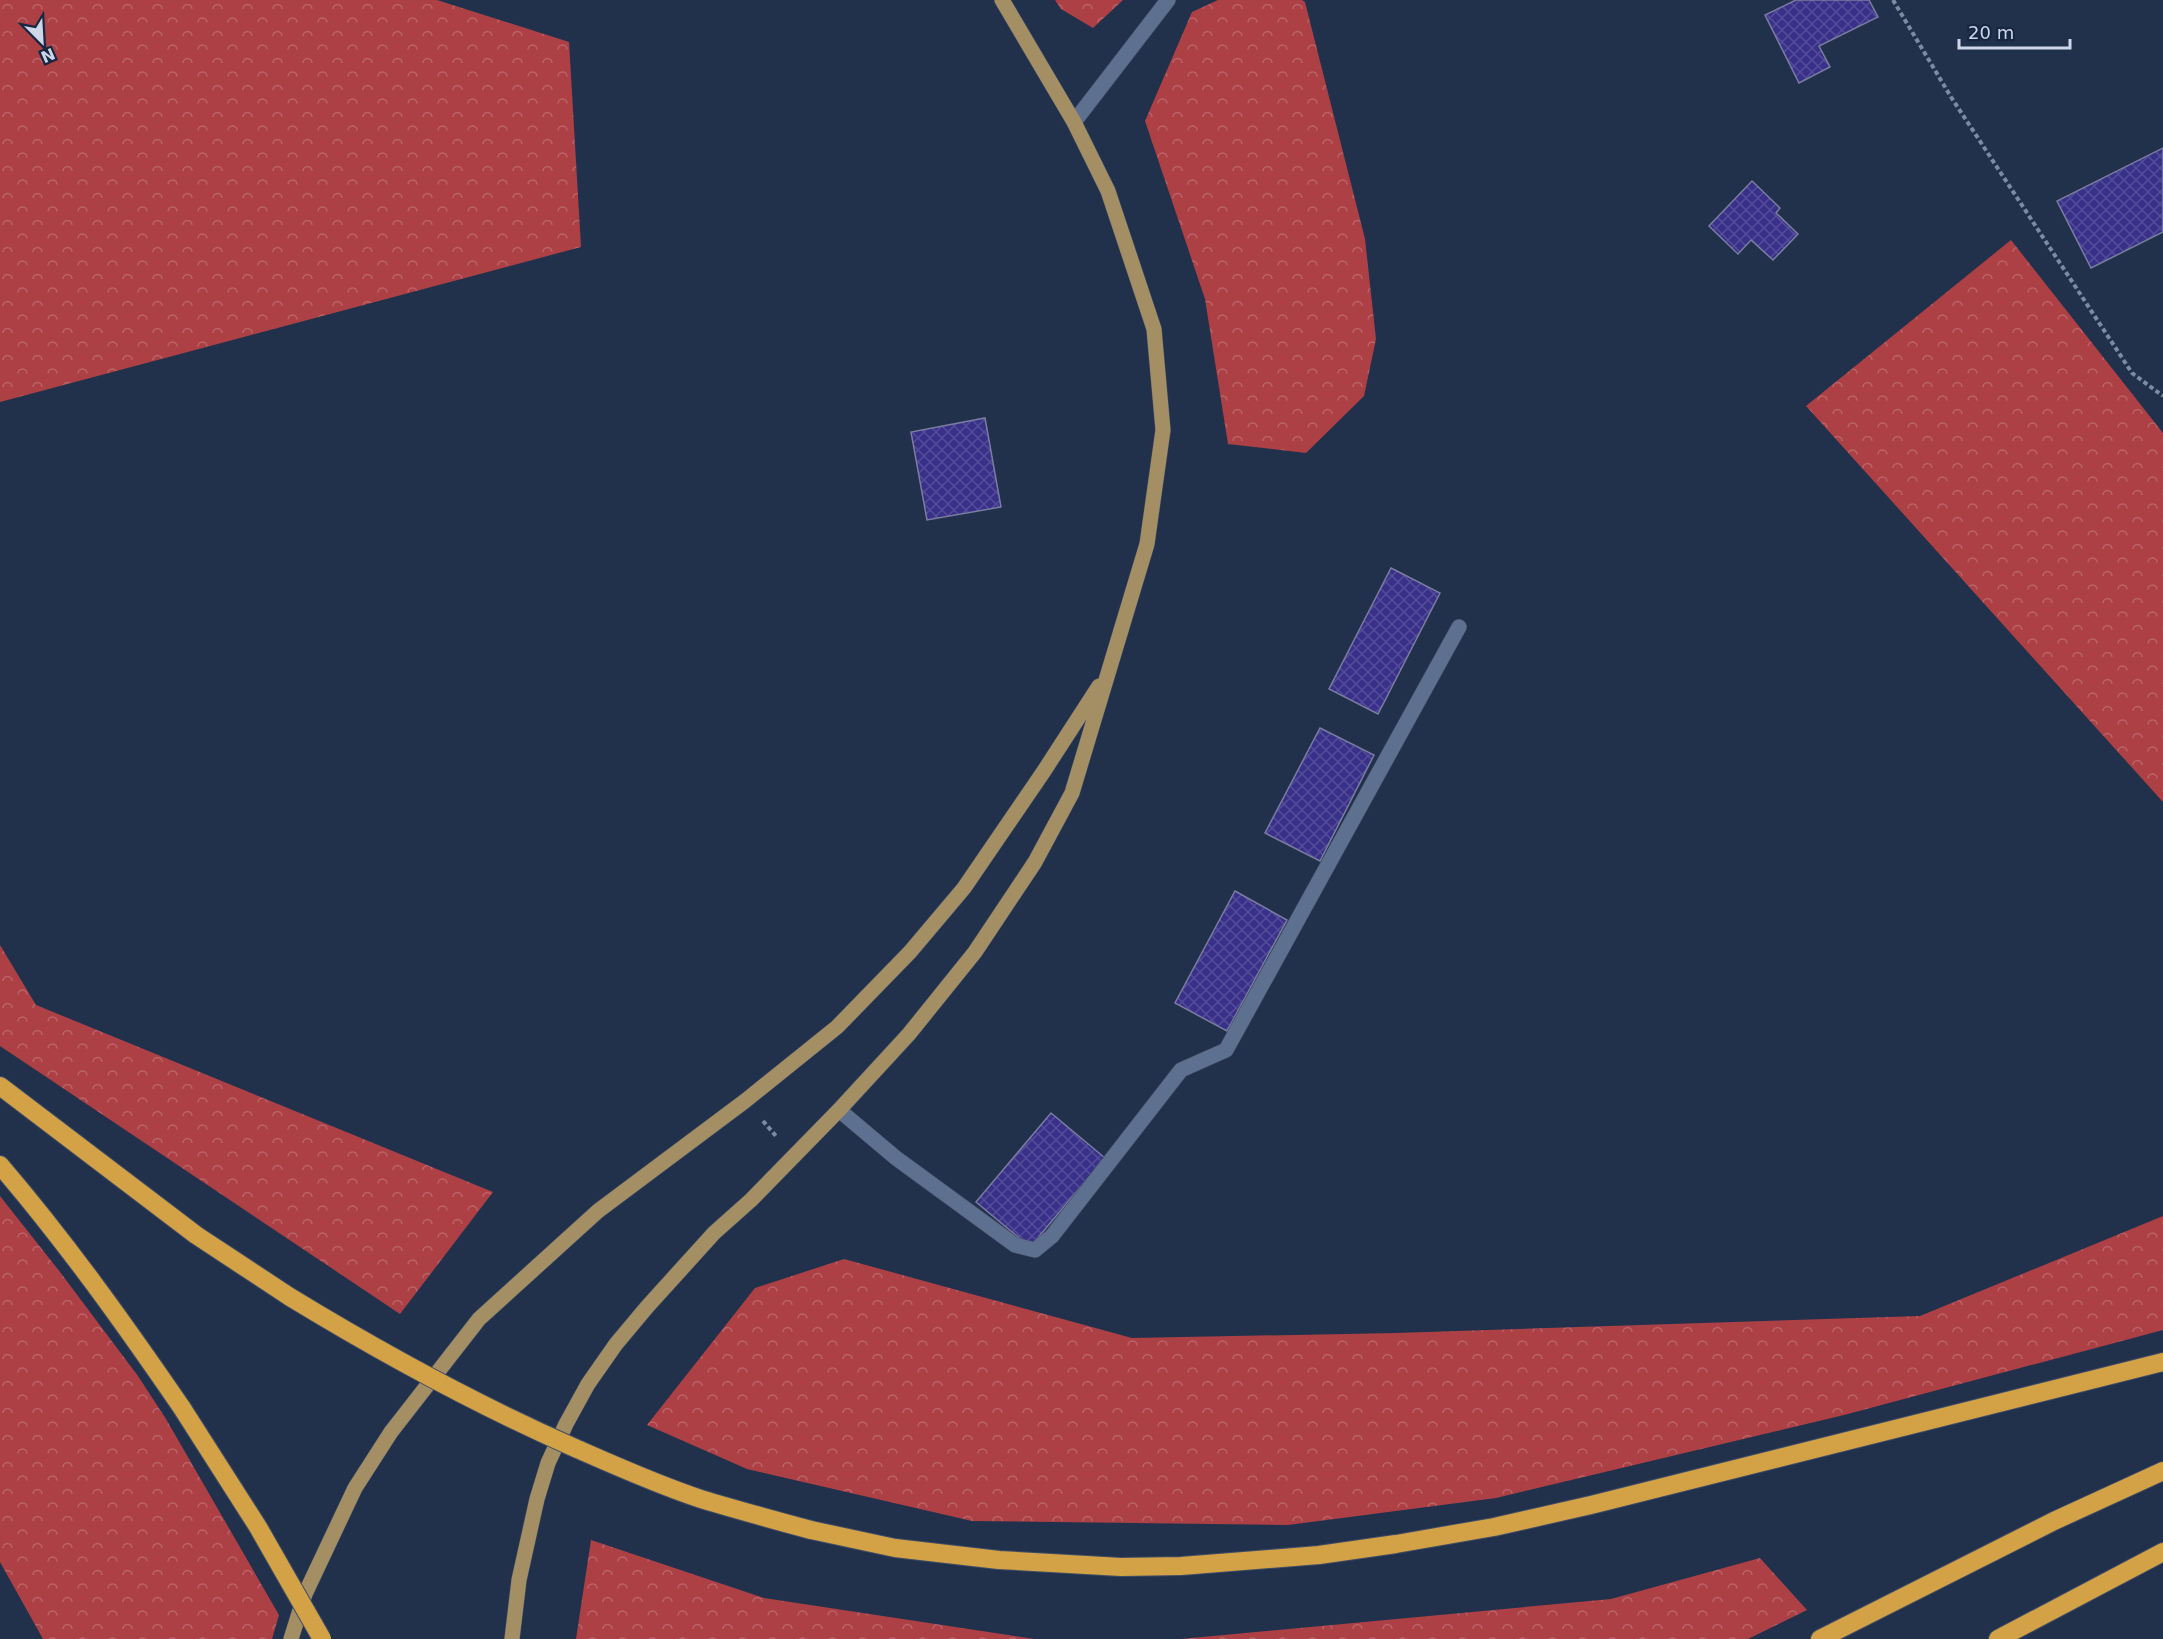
<svg xmlns="http://www.w3.org/2000/svg" width="2163" height="1639" viewBox="0 0 2163 1639" font-family="'DejaVu Sans',sans-serif">
	<style>
		.forest { fill: url(#forest-crowns) }
		.building { fill: url(#building-cross-hatch); stroke: #7a7da0; stroke-width: 1.5 }
		.lines { fill: none; stroke-linecap: round; stroke-linejoin: round }
		.minor-casing { stroke: #414d65; stroke-width: 16 }
		.major-casing { stroke: #414d65; stroke-width: 16 }
		.highway-casing { stroke: #414d65; stroke-width: 20 }
		.path { stroke: #7d8aa0; stroke-width: 4; stroke-dasharray: 4.5 3; stroke-linecap: butt }
		.minor { stroke: #5e708f; stroke-width: 15 }
		.major { stroke: #a48e63; stroke-width: 15 }
		.highway { stroke: #d3a246; stroke-width: 18 }
		.highway-bridge-casing { stroke: #414d65; stroke-width: 20; stroke-linecap: butt }
		.highway-bridge { stroke: #d3a246; stroke-width: 18 }
	</style>
	<defs>
		<pattern id="forest-crowns" width="20" height="18" patternUnits="userSpaceOnUse" patternTransform="scale(1.5)"><rect width="20" height="18" fill="#ad4045"/><path d="M2 6a3 3 0 1 1 6 0M12 15a3 3 0 1 1 6 0" fill="none" stroke="#ba6469"/></pattern>
		<pattern id="building-cross-hatch" width="8" height="8" patternUnits="userSpaceOnUse" patternTransform="scale(1.5)"><rect width="8" height="8" fill="#383089"/><path d="M0 0l8 8M0 8l8-8" fill="none" stroke="#544d9a"/></pattern>
	</defs>
	<rect width="100%" height="100%" fill="#21314c"/>
	<path class="forest" d="M0 0H437L569 42 581 247 0 402Z
		M1055 0H1123L1093 28 1061 9Z
		M1218 0H1302L1305 2 1365 239 1376 339 1364 396 1306 453 1228 444 1205 299 1145 121 1192 12Z
		M2011 240 2163 433V802L1806 406Z
		M0 945 36 1005 493 1192 400 1314 0 1046Z
		M0 1196 60 1272 138 1376 166 1419 279 1615 272 1639H43L0 1562Z
		M2163 1216V1330L1844 1415 1496 1498 1288 1525 972 1521 747 1469 647 1425 755 1288 844 1259 1132 1338 1396 1333 1920 1316Z
		M591 1540 764 1598 1035 1639H576Z
		M1760 1558 1807 1610 1748 1639H1181L1611 1599Z"/>
	<path class="building" d="M1796 0H1869L1878 17 1819 46 1830 67 1799 83 1765 15Z
		M2163 148V232L2091 268 2057 201Z
		M1752 181 1780 208 1776 213 1798 234 1773 260 1751 240 1738 254 1709 226Z
		M985 418 1001 507 927 520 911 432Z
		M1391 568 1440 593 1378 714 1329 689Z
		M1320 728 1374 755 1320 861 1265 833Z
		M1235 891 1287 920 1227 1031 1175 1003Z
		M1051 1113 1105 1158 1030 1247 976 1202Z"/>
	<g class="lines">
		<g class="minor-casing">
			<path id="minor" d="M1074 122 1168 0
				M839 1110 896 1158 1015 1245 1035 1250 1052 1236 1181 1070 1226 1050 1459 627"/>
		</g>
		<g class="major-casing">
			<path id="major" d="M291 1639 305 1594 355 1488 391 1432 479 1319 598 1211 745 1101 837 1027 910 952 964 888 1044 771 1099 686
				M512 1639 519 1580 537 1499 548 1463 566 1424 588 1384 616 1344 647 1307 714 1233 751 1200 839 1110 909 1034 975 952 1035 862 1072 793 1147 544 1163 430 1154 329 1108 191 1074 122 1002 0"/>
		</g>
		<g class="highway-casing">
			<path id="highway" d="M0 1086 196 1235 290 1297
				M0 1165C66 1242 125 1325 182 1408
				M811 1530 895 1548 999 1560 1121 1567 1181 1566 1319 1555 1396 1544 1494 1527 1591 1505 2163 1362
				M1820 1639 2054 1521 2163 1471
				M1998 1639 2163 1552"/>
		</g>
		<path class="path" d="M1893 0 1951 97 2132 373 2163 396
			M763 1121 776 1136"/>
		<use href="#minor" class="minor"/>
		<use href="#major" class="major"/>
		<use href="#highway" class="highway"/>
		<g class="highway-bridge-casing">
			<path id="highway-bridge" d="M290 1297C382 1353 475 1404 575 1448 616 1466 658 1485 701 1499 737 1510 774 1520 811 1530
				M182 1408 258 1527 322 1639"/>
		</g>
		<use href="#highway-bridge" class="highway-bridge"/>
	</g>
	<g transform="translate(42 42) rotate(156)" stroke="#182741" stroke-width="4.5" paint-order="stroke">
	<path d="M0-4.5L10 22L0 15L-10 22Z" fill="#cdd7e9"/>
	<text y="-9" font-size="16" font-weight="bold" text-anchor="middle" fill="#cdd7e9">N</text>
	</g>
	<path d="M1959 39v9h111v-9" fill="none" stroke="#cdd7e9" stroke-width="3"/>
	<text x="1968" y="39" font-size="18" fill="#cdd7e9" stroke="#182741" stroke-width="4.5" paint-order="stroke">20 m</text>
</svg>
